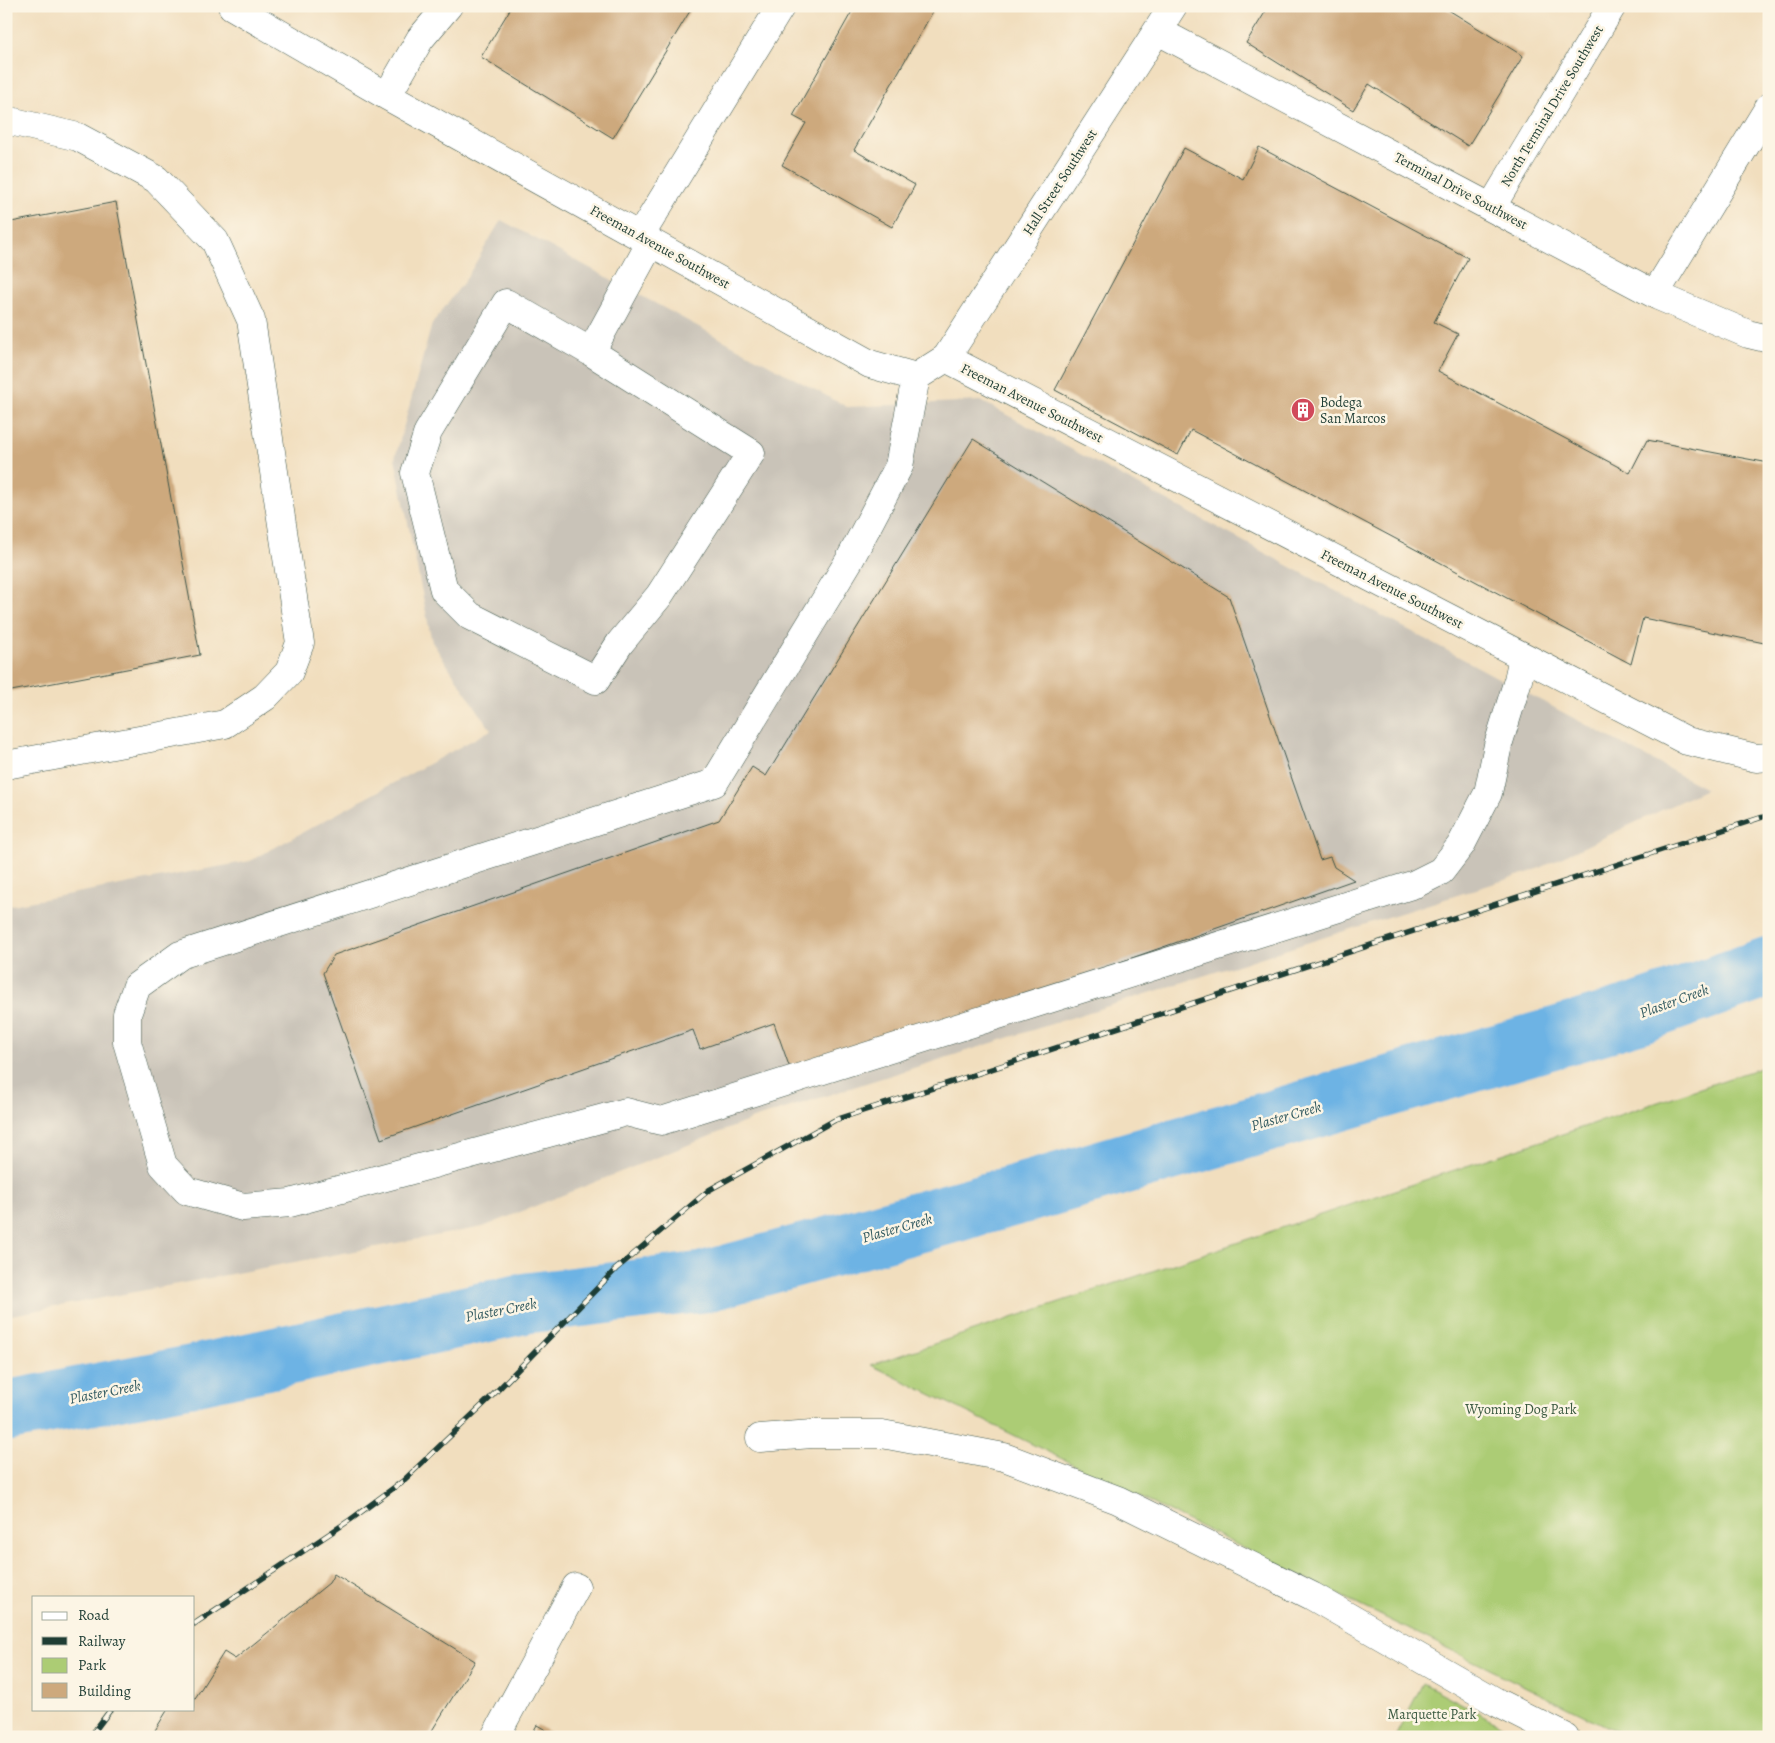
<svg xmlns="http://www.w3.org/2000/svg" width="1775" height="1743" viewBox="0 0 1775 1743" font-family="Alegreya,serif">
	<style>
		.industrial { fill: #c9c3b8 }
		.green { fill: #accc74; stroke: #668454 }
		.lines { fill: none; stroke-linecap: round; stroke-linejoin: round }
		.river { stroke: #6db3e4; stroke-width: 61 }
		.building { fill: #cda97d }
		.minor-casing { stroke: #3e5549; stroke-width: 29 }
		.minor { stroke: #fff; stroke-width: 28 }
		.rail-casing { stroke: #1f3d34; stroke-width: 5.5 }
		.rail { stroke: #fcf5e5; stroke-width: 4; stroke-dasharray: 11; stroke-linecap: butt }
		.labels { text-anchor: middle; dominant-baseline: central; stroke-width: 5; stroke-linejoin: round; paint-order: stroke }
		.street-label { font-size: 14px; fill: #1f3d34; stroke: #fcf5e5 }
		.poi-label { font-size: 14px; fill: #1f3d34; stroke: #fcf5e5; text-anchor: start }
		.park-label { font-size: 14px; fill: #3b5a41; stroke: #fcf5e5 }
		.water-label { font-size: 15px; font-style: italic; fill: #325a60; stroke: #fcf5e5 }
	</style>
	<rect width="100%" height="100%" fill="#fcf5e5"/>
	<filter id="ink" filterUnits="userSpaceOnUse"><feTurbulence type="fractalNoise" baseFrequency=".02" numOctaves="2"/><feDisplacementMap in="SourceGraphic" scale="10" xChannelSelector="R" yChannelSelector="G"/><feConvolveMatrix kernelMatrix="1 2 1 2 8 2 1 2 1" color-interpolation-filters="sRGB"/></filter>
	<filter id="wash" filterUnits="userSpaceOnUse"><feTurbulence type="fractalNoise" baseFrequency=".0096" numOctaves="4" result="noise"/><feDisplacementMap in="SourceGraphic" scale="20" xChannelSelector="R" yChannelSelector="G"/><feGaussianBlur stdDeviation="1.12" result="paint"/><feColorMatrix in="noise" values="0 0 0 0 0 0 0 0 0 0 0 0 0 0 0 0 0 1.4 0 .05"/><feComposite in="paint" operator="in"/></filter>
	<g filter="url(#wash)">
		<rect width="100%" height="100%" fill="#f1debe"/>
		<path class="industrial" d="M501 220 847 407 981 401 1706 789 1533 871 753 1119 483 1227 6 1316V906L250 861 491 730 432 642 395 458 432 324 466 279Z"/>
		<path class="green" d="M1769 1065V1737H1628L871 1365Z
			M1423 1683 1524 1737H1395Z"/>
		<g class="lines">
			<path class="river" d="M6 1411 190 1376 527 1303 703 1282 1045 1187 1636 1014 1769 967"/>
		</g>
		<g id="blocks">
			<path class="building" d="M512 6H693L613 138 481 57Z
				M855 6H936L854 150 915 185 892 227 782 165 806 123 793 116Z
				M1269 6H1442L1523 56 1468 146 1369 84 1353 110 1246 43Z
				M1259 147 1468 258 1434 322 1458 334 1438 371 1630 473 1647 440 1769 463V644L1643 618 1631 664 1191 430 1178 455 1055 390 1184 148 1243 179Z
				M116 202 200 655 6 692V223Z
				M973 439 1229 597 1320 860 1330 857 1334 867 1354 880 793 1077 774 1023 700 1049 693 1030 381 1139 323 973 334 955 719 820 752 767 766 776Z
				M334 1574 475 1661 428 1737H151L168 1709H194V1700L224 1652 235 1659 329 1583Z
				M537 1725 558 1737H530Z"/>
		</g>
	</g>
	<g filter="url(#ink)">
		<use href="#blocks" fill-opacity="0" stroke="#3e5549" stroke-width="1"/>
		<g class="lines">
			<g class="minor-casing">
				<path id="minor" d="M232 6 387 96 870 364 916 377 946 358 1173 6
					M1158 31 1658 296 1748 334 1769 339
					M387 96 420 39 448 6
					M6 120 78 137 156 179 215 241 251 320 300 643 289 672 265 697 225 724 6 765
					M1492 206 1612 6
					M640 236 781 6
					M1655 294 1769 107
					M591 352 751 453 659 596 620 643 596 680 470 616 444 590 415 473 428 432 506 303 591 352 651 242
					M946 358 1687 741 1756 758 1769 757
					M916 377 899 466 849 561 714 783 180 955 137 986 127 1014V1042L163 1165 187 1191 243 1207 290 1203 626 1112 661 1121 1415 884 1441 871 1461 845 1488 793 1498 745 1518 680 1523 657
					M760 1438 812 1434H882L1004 1457 1118 1500 1312 1596 1498 1703 1565 1737
					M495 1737 576 1587"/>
			</g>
			<use href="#minor" class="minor"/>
			<g class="rail-casing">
				<path id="rail" d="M194 1624 350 1520 403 1481 490 1398 616 1269 709 1190 835 1120 1769 815
					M90 1737 111 1709"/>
			</g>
			<use href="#rail" class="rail"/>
		</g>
	</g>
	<defs>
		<g id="building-disc" transform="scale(1.25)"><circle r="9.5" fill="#d1495b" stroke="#fcf5e5"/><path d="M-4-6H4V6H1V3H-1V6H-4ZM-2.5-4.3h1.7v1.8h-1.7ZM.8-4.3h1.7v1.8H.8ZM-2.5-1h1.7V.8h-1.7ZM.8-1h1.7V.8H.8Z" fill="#fff"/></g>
	</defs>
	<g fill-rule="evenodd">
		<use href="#building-disc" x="1303" y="410"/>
	</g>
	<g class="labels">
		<g class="street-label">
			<text transform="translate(1552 106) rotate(-59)">North Terminal Drive Southwest</text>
			<text transform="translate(1060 182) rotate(-57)">Hall Street Southwest</text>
			<text transform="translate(1461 191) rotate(28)">Terminal Drive Southwest</text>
			<text transform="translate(660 247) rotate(29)">Freeman Avenue Southwest</text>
			<text transform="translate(1032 403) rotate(27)">Freeman Avenue Southwest</text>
			<text transform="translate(1392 589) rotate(27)">Freeman Avenue Southwest</text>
		</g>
		<g class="poi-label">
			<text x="1320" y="402">Bodega<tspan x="1320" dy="16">San Marcos</tspan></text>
		</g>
		<g class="park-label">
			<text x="1521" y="1409">Wyoming Dog Park</text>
			<text x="1432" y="1714">Marquette Park</text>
		</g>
		<g class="water-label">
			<text transform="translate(1674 1001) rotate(-20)">Plaster Creek</text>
			<text transform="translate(1286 1116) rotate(-16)">Plaster Creek</text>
			<text transform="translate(897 1228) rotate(-16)">Plaster Creek</text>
			<text transform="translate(501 1310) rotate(-11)">Plaster Creek</text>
			<text transform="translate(105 1392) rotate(-11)">Plaster Creek</text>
		</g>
	</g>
	<rect width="1775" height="1743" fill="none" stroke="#fcf5e5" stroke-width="25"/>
	<rect x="32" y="1596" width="162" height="115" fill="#fcf5e5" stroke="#a4ab9e"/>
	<rect x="42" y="1612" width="25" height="8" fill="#ffffff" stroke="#a4ab9e"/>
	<text x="78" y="1620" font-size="15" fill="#1f3d34">Road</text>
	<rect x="42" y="1637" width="25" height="8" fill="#1f3d34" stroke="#a4ab9e"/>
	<text x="78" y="1646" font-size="15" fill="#1f3d34">Railway</text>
	<rect x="42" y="1658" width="25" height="15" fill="#accc74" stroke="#a4ab9e"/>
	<text x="78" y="1670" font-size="15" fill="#1f3d34">Park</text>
	<rect x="42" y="1683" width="25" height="15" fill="#cda97d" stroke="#a4ab9e"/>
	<text x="78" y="1696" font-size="15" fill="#1f3d34">Building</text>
</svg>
